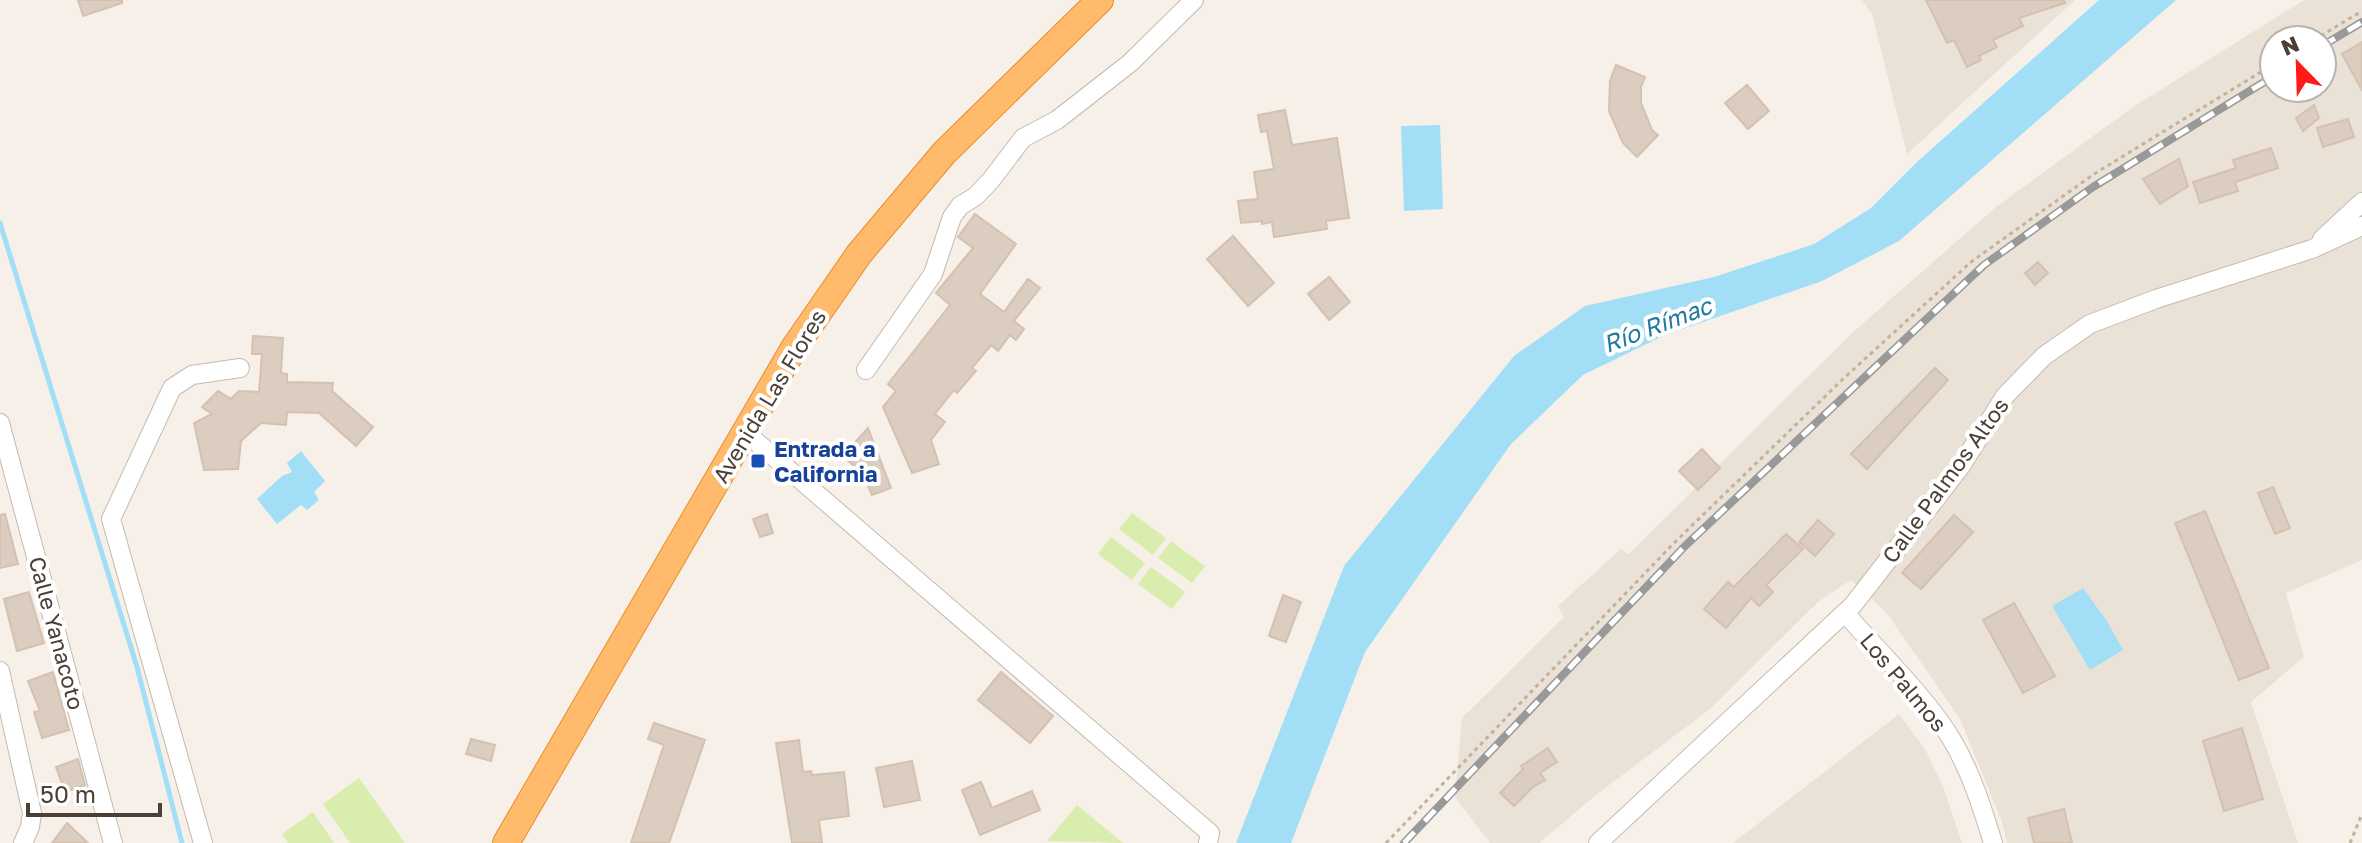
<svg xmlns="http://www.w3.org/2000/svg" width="2362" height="843" viewBox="0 0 2362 843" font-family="'Golos Text',sans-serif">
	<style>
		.residential { fill: #eae2d7; fill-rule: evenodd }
		.green { fill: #d9edaf }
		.water { fill: #a2dff7 }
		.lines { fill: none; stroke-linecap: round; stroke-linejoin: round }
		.stream { stroke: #a2dff7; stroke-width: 5 }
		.building { fill: #dccdc1; stroke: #d4c1b0; stroke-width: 2 }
		.minor-casing { stroke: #c5baae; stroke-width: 20 }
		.highway-casing { stroke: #eb8c2e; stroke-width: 28 }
		.path { stroke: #c5b19b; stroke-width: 3; stroke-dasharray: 4 4; stroke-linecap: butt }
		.minor { stroke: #fff; stroke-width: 18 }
		.highway { stroke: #ffba6b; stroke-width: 26 }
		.rail-casing { stroke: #999; stroke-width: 8 }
		.rail { stroke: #fff; stroke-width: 5; stroke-dasharray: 15; stroke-linecap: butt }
		.transit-dot { fill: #1a4fb4; stroke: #fff; stroke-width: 3 }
		.labels { text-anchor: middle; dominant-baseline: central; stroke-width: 8; stroke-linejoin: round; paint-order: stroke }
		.street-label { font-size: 22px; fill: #4b4037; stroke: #fff }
		.transit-label { font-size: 22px; font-weight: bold; fill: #164399; stroke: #fff; text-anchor: start }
		.water-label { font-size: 24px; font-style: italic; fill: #217a9e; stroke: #fff }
	</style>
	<rect width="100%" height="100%" fill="#f6f0e9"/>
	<path class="residential" d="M1862 0H2075L1907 154 1872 14Z
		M2304 0H2362V560L2286 593 2304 657 2251 702 2298 843H2007L2002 822 1960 719 1886 612 1851 580 1818 602 1710 709 1596 795 1539 843H1490L1455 797 1462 718 1564 617 1558 606 1621 549 1629 554 1852 333 1996 207 2133 107ZM2274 40H2322V88H2274Z
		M1899 714 1925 749 1944 789 1962 843H1733Z"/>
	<path class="green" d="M1132 513 1166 538 1153 555 1119 529Z
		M1111 537 1145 563 1132 580 1098 554Z
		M1171 541 1205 566 1192 583 1158 558Z
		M1151 567 1185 592 1172 609 1138 584Z
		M359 778 405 843H350L323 804Z
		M1077 805 1123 843 1047 841Z
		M313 812 334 843H288L282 834Z"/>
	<path class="water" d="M2099 0H2176L1899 241 1822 281 1665 335 1583 375 1511 444 1365 652 1291 843H1236L1344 566 1514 356 1585 306 1714 277 1814 244 1871 208 1917 162Z
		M1440 125 1443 209 1404 211 1401 126Z
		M301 451 325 481 314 492 319 500 307 510 301 505 277 524 257 499 282 476 292 472 287 463Z
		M2083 588 2107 621 2123 650 2090 670 2052 606Z"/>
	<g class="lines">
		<path class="stream" d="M0 223 137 667 182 843"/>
	</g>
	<path class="building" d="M78 0H122V3L83 16Z
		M1926 0H2064L2065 3 2019 18 2023 26 1993 40 1997 47 1979 56 1981 60 1967 67 1954 40 1947 43Z
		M2362 42V90L2342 54Z
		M1616 65 1645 77 1641 87V103L1652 130 1658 135 1637 157 1623 143 1609 111 1610 81Z
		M1747 85 1769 111 1748 129 1725 103Z
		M2314 105 2319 118 2303 131 2296 118Z
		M1285 110 1292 145 1337 138 1349 218 1326 221 1327 229 1274 237 1272 222 1262 224V221L1241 223 1238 201 1258 199 1254 172 1274 169 1267 131 1261 132 1258 115Z
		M2348 119 2354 137 2323 147 2317 128Z
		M2271 148 2278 168 2235 182 2238 191 2200 203 2193 182 2236 168 2233 160Z
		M2179 159 2188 186 2160 204 2143 179Z
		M975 214 1016 244 980 294 1004 312 1028 279 1040 288 1014 321 1024 329 1016 340 1010 335 998 351 991 345 972 368 976 371 957 393 954 390 935 414 945 422 931 440 939 464 912 473 883 407 896 391 888 384 950 305 936 293 973 248 958 237Z
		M1233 236 1274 283 1248 306 1207 259Z
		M2038 262 2048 273 2035 285 2025 273Z
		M1329 277 1350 302 1329 320 1308 294Z
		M253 336 283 338 281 373 287 374V382L333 383 332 391 373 427 356 446 319 413 287 412 286 425 261 423 241 441 238 469 204 470 194 423 212 414 202 407 218 391 231 399 239 391 259 392 262 354H252Z
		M1935 368 1948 380 1867 469 1851 454Z
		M868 428 891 488 872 495 863 474 843 456Z
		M1702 449 1720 468 1698 490 1679 471Z
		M2273 487 2290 528 2275 534 2258 493Z
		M2205 511 2269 668 2239 680 2175 523Z
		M5 514 18 564 0 568V515Z
		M767 514 773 533 760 537 753 519Z
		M1954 515 1973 532 1921 589 1902 573Z
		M1818 520 1834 534 1815 556 1799 542Z
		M1786 534 1803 549 1766 585 1773 592 1759 606 1751 598 1726 628 1704 609 1728 582 1734 587Z
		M29 592 44 643 17 651 4 599Z
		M1283 595 1301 602 1286 642 1269 636Z
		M2014 603 2055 676 2023 693 1983 620Z
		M53 672 69 730 42 738 34 712 40 711 28 681Z
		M1001 672 1053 716 1030 743 978 700Z
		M654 723 705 740 669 843H631L664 745 648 739Z
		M2242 728 2263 799 2224 811 2203 741Z
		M471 739 495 745 491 761 466 754Z
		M799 740 803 772 811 771 812 775 844 772 849 816 819 820 822 843H792L776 743Z
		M1548 748 1557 762 1540 773 1545 780 1533 787 1514 806 1500 793 1523 769 1521 766Z
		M78 759 85 785 65 792 56 767Z
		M912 761 920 800 884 807 876 768Z
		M981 782 992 808 1032 791 1040 810 980 835 962 790Z
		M2064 809 2072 843H2034L2028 818Z
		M67 823 88 843H52Z"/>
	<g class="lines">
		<g class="minor-casing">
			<path id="minor" d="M2322 239 2362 202
				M866 370 933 274 952 217 960 206 976 196 991 180 1023 138 1057 120 1130 63 1194 0
				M0 423 113 843
				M745 432 1210 833 1208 843
				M1845 613C1878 651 1927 698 1952 740 1971 772 1982 807 1993 843
				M0 671 32 813 30 827 23 843
				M203 843 111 519 172 388 192 375 240 368
				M1598 843 1853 605 1961 466 2005 396 2044 356 2090 324 2156 299 2312 249 2362 226"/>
		</g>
		<g class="highway-casing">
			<path id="highway" d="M506 843 794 348 859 254 944 153 1100 0"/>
		</g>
		<path class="path" d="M2314 40 2362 11
			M1386 843 1674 543 1843 379 1971 262 2094 174 2274 64
			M2350 843 2362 814"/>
		<use href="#minor" class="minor"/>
		<use href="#highway" class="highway"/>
		<g class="rail-casing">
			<path id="rail" d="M2322 46 2362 22
				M1404 843 1685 546 1984 265 2093 187 2274 76"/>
		</g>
		<use href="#rail" class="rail"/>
	</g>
	<rect class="transit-dot" x="750" y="453" width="16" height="16" rx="4"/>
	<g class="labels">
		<g class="street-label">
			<text transform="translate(769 396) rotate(-59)">Avenida Las Flores</text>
			<text transform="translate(1945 480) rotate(-54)">Calle Palmos Altos</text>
			<text transform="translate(57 633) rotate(75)">Calle Yanacoto</text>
			<text transform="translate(1904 682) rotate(50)">Los Palmos</text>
		</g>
		<g class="transit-label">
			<text x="774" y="448">Entrada a<tspan x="774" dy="25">California</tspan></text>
		</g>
		<g class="water-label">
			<text transform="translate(1657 324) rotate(-21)">Río Rímac</text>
		</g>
	</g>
	<g transform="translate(2298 64) rotate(337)"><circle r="38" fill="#ffffff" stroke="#b7b3af" stroke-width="2"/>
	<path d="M0-6L14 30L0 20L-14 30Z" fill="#ff1b17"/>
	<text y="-12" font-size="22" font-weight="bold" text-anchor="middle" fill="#4b4037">N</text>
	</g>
	<path d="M28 803v12h132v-12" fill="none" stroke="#4b4037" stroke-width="4"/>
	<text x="40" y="803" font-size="24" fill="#4b4037" stroke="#ffffff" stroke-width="6" paint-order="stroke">50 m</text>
</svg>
